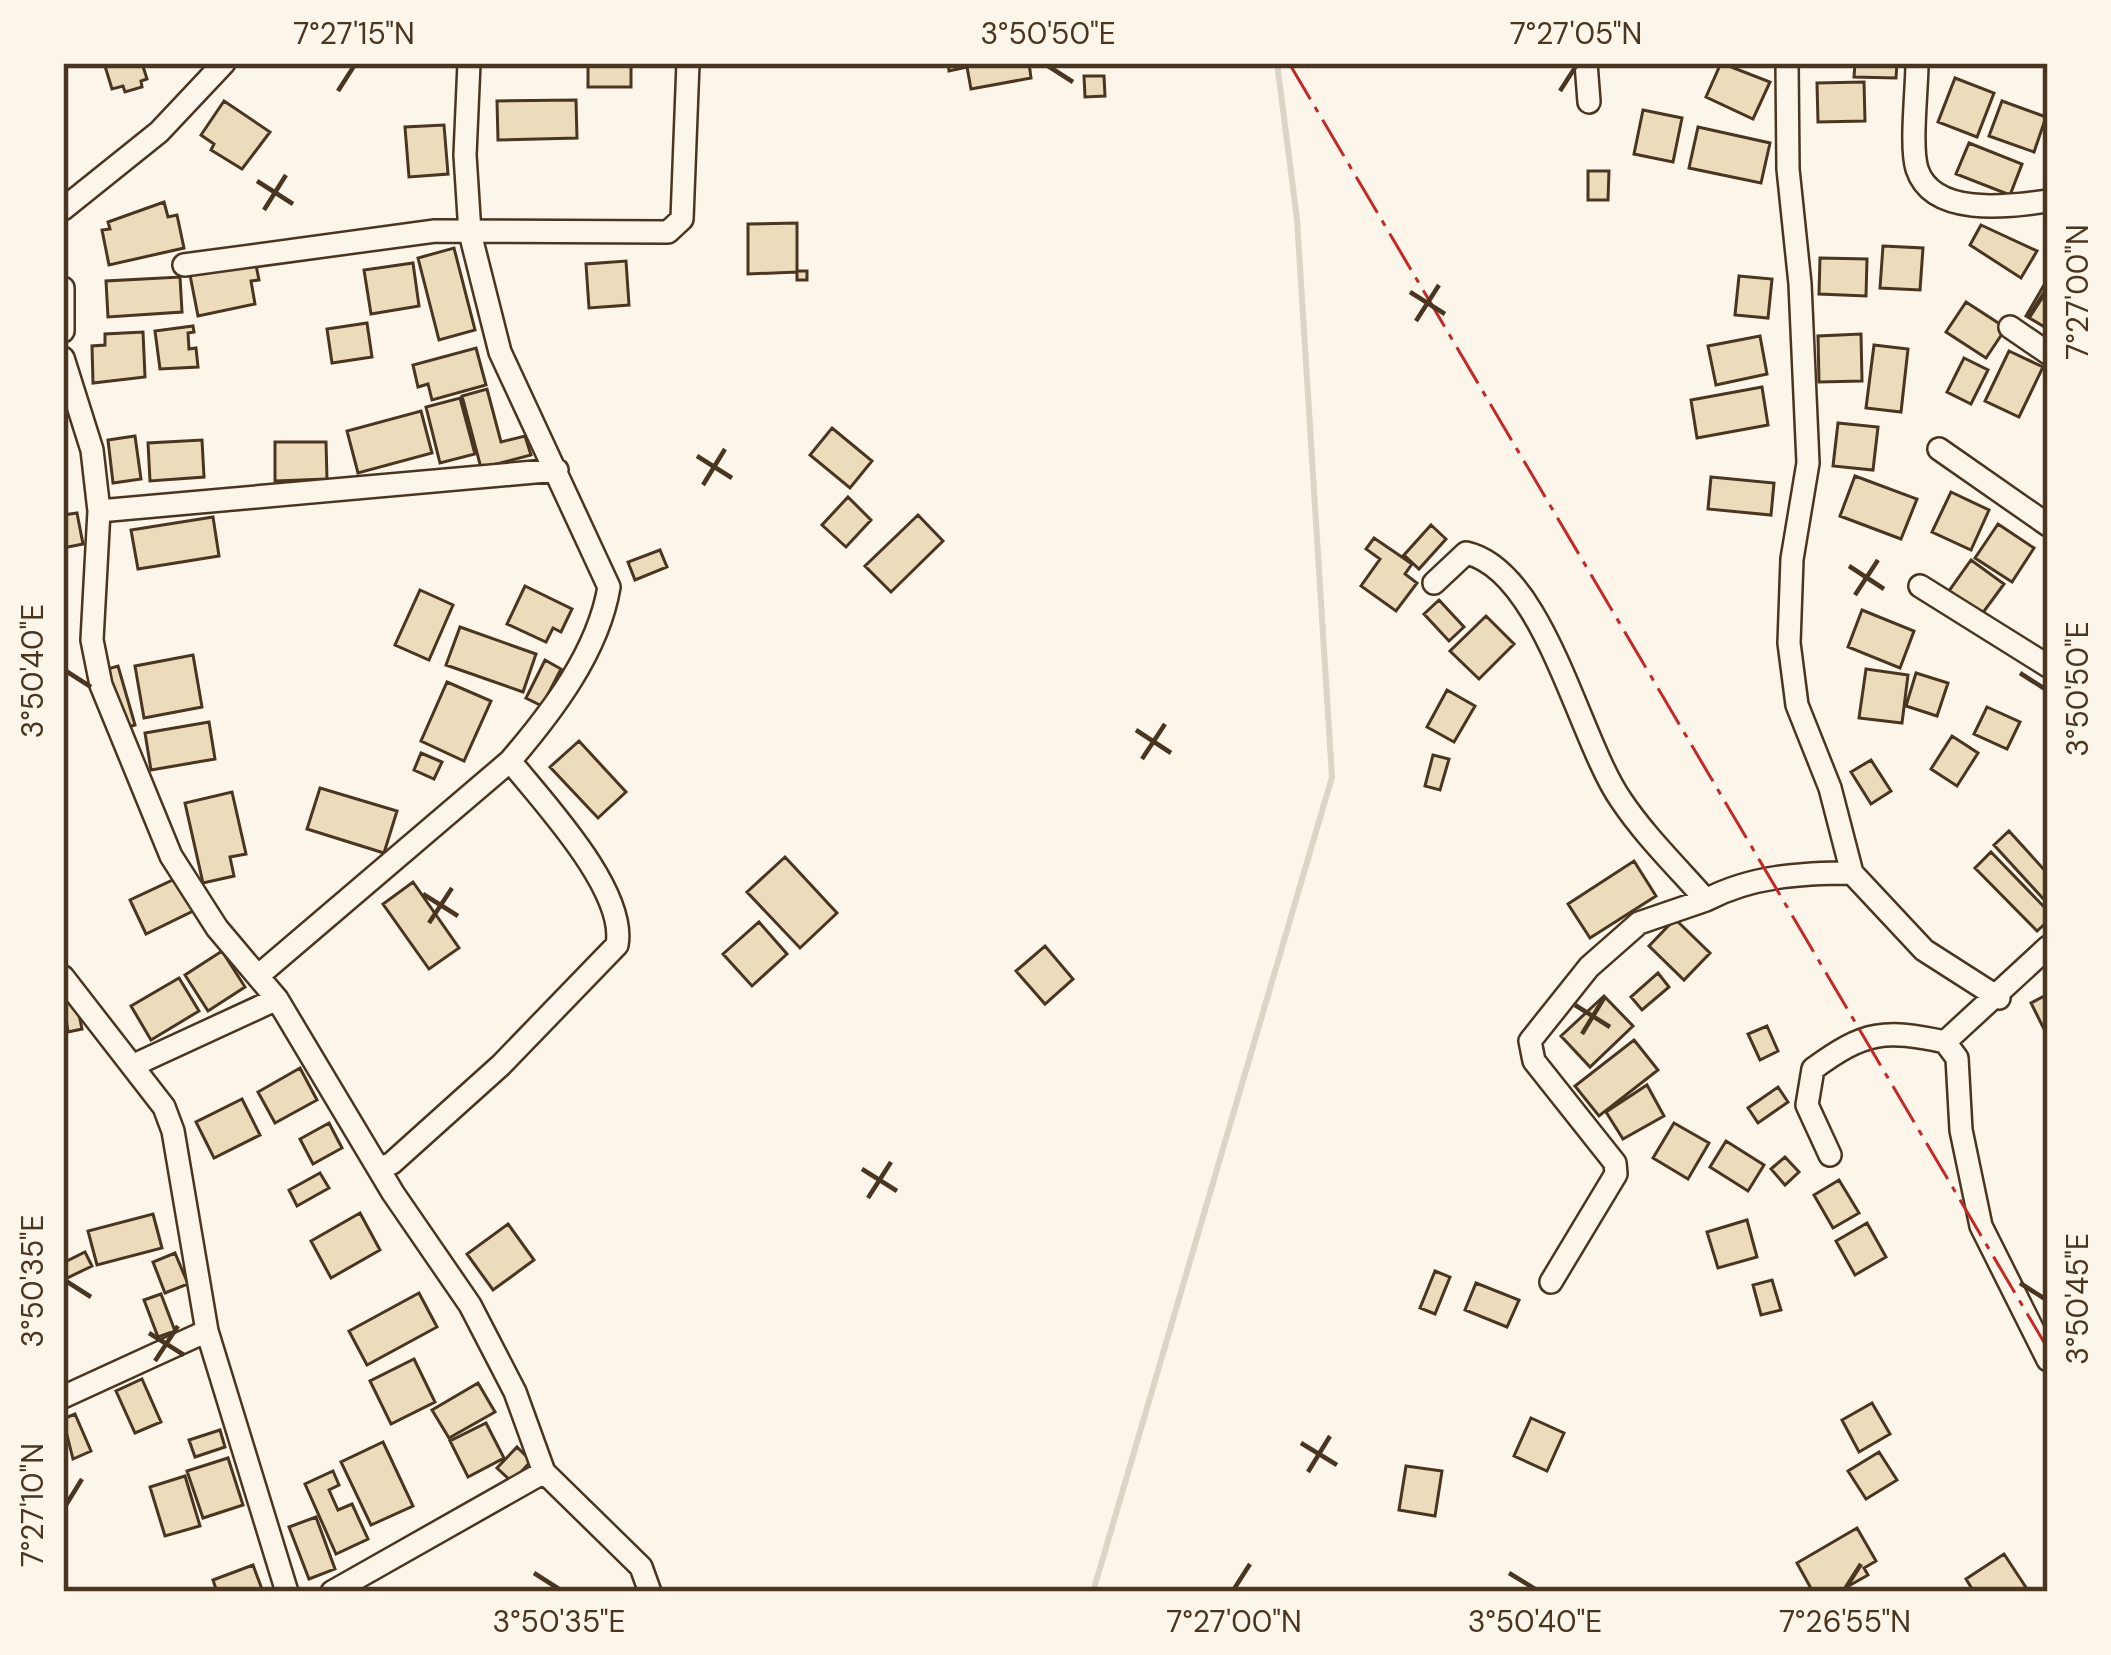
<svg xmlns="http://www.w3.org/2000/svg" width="2111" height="1655" viewBox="0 0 2111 1655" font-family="'DM Sans',sans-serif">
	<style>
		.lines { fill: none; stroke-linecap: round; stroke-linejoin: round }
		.stream { stroke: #dcd4c6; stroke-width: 6 }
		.building { fill: #ecdcbc; stroke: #4a3520; stroke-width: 3 }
		.street-casing { stroke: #4a3520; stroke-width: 26 }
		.street { stroke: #fbf6e9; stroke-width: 21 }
		.power { stroke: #c62828; stroke-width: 3; stroke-dasharray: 42 9 6 9; stroke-linecap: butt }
		.ticks { fill: none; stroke: #4a3520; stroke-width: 4.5 }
		.neatline { fill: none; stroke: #4a3520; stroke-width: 4.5 }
		.ticks-label { font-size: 30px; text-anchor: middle; fill: #4a3520 }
	</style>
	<rect width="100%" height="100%" fill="#fbf6e9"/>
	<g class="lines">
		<path class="stream" d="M1093 1592 1332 777 1297 219 1277 63"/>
	</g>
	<path class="building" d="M104 63H142L147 79 141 81 142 87 125 92 123 86 112 89Z
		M588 63H631V87H588Z
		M948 63H1029L1031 78 971 89 967 67 949 71Z
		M1721 63 1770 82 1753 119 1706 97Z
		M1855 63H1897L1896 78 1854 77Z
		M1084 76H1104L1105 96 1085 97Z
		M1955 78 1994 93 1977 137 1938 122Z
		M1864 82 1865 121 1818 122 1817 83Z
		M576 100 577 138 498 140 497 101Z
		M224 101 270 132 242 169 211 150 214 144 201 135Z
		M2002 101 2046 117 2034 152 1989 136Z
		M1643 110 1682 118 1673 162 1634 154Z
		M444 125 448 174 409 177 405 127Z
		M1698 127 1770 143 1761 183 1689 168Z
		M1969 143 2022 164 2010 195 1956 174Z
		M1588 171H1609L1608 200H1588Z
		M164 202 168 217 177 215 184 248 109 265 102 230 110 229 108 222Z
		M797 223V271H807V280H797V272L748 274V224Z
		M1981 225 2037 251 2021 278 1970 245Z
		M1883 246 1923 248 1920 290 1880 288Z
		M454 248 475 330 439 340 418 258Z
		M1820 258 1867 259 1866 296 1819 294Z
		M255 260 259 280 251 281 255 304 198 316 190 275Z
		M626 261 629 305 589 308 586 264Z
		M413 263 419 306 371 314 364 270Z
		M1739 276 1772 279 1768 318 1735 315Z
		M180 277 182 312 108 317 106 281Z
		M2048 278V329L2026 316Z
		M1966 302 2006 328 1986 358 1946 332Z
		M367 323 372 357 332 363 327 329Z
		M193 326 194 332 188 333 189 349 196 348 198 367 160 369 155 331Z
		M143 332 145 377 93 383 92 346 105 345V334Z
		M1861 334 1862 381 1819 382 1818 336Z
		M1760 336 1767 374 1716 385 1708 346Z
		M1874 345 1908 349 1901 412 1866 408Z
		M476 348 486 385 432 400 428 384 418 387 413 365Z
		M2009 351 2043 367 2019 417 1985 401Z
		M1964 358 1988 370 1971 404 1947 392Z
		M1762 387 1768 425 1697 438 1691 400Z
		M487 389 501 442 525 436 531 455 481 468 462 396Z
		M460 398 475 454 440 463 426 407Z
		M421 411 432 453 358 473 347 431Z
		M1838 423 1878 427 1873 470 1833 466Z
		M832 428 872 461 850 488 810 455Z
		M135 436 141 479 113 483 108 440Z
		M202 440 204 477 150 481 148 443Z
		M275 442H326L327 479 275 481Z
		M1855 476 1917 499 1901 539 1840 516Z
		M1711 477 1774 483 1771 515 1708 509Z
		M1951 492 1989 510 1971 550 1932 532Z
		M848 497 871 520 846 547 822 525Z
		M77 513 83 544 63 548V515Z
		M918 515 943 541 891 592 865 566Z
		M213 517 219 556 138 569 131 530Z
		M1998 524 2034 548 2012 582 1975 558Z
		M1431 525 1446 539 1419 569 1404 555Z
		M1374 538 1412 564 1405 574 1417 583 1396 611 1361 586 1380 559 1366 549Z
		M660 550 667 567 635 580 628 562Z
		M1971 560 2004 584 1982 614 1949 591Z
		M525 586 572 609 561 632 553 628 546 642 507 624Z
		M420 590 453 605 429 660 395 645Z
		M1439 600 1464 627 1449 641 1424 614Z
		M1862 610 1914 631 1900 668 1848 647Z
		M1486 616 1514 644 1479 679 1450 651Z
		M460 627 536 654 523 692 446 665Z
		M193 655 202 707 144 718 135 666Z
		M545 660 561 669 542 706 526 698Z
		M118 666 135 725 122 729 104 670Z
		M1866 669 1908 675 1902 723 1859 718Z
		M1916 673 1948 683 1937 716 1906 706Z
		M447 682 491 701 464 761 421 741Z
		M1447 690 1475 706 1454 742 1427 727Z
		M1987 707 2020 722 2007 749 1974 734Z
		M209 722 215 759 151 770 145 733Z
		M1952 736 1978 753 1957 786 1931 769Z
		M579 741 626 792 598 818 550 767Z
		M421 753 442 762 434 779 414 770Z
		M1433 755 1449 759 1440 790 1425 786Z
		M1871 760 1891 791 1871 804 1851 772Z
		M320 788 397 811 384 853 307 829Z
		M232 792 246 854 230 857 234 876 203 883 185 803Z
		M2009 831 2048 874V904L1994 845Z
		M1991 852 2048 911V921L2037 931 1975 868Z
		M785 857 837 913 800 948 747 892Z
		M1634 861 1656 896 1590 938 1568 904Z
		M177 878 193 911 146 934 130 900Z
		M413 882 459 948 429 969 383 904Z
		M1675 919 1710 953 1684 980 1649 946Z
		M759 922 787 954 752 986 723 954Z
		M1045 946 1073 979 1045 1004 1016 971Z
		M222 951 245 987 208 1011 185 975Z
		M1658 973 1669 987 1642 1010 1631 997Z
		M179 978 199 1011 151 1040 131 1006Z
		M2048 994V1037L2031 1003Z
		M75 995 82 1029 68 1032 63 997Z
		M1604 996 1633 1026 1590 1067 1561 1036Z
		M1767 1026 1778 1051 1760 1060 1748 1034Z
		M1634 1040 1658 1070 1599 1116 1575 1086Z
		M300 1068 317 1100 275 1123 258 1092Z
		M1647 1085 1664 1116 1623 1139 1606 1112Z
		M1778 1087 1788 1102 1758 1123 1748 1108Z
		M242 1099 260 1135 214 1158 196 1122Z
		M329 1123 342 1148 313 1164 300 1139Z
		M1674 1123 1709 1143 1688 1179 1653 1158Z
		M1726 1141 1764 1165 1748 1191 1710 1167Z
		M1785 1157 1799 1172 1785 1185 1771 1169Z
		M320 1173 329 1188 297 1206 289 1190Z
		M1839 1180 1859 1213 1833 1228 1814 1195Z
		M360 1213 380 1250 331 1278 311 1241Z
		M153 1214 162 1248 97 1265 88 1231Z
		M1747 1220 1757 1257 1718 1268 1707 1232Z
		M1867 1223 1886 1257 1855 1275 1836 1241Z
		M508 1224 534 1260 493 1290 467 1254Z
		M85 1252 92 1266 63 1280V1263Z
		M175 1253 188 1284 165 1293 153 1262Z
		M1435 1271 1450 1277 1435 1314 1420 1308Z
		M1772 1280 1781 1310 1761 1315 1753 1285Z
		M1476 1283 1519 1300 1507 1327 1465 1310Z
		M419 1293 437 1327 367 1365 349 1331Z
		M161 1294 175 1331 158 1337 144 1300Z
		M414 1359 435 1402 391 1424 370 1381Z
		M142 1379 161 1422 135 1433 116 1391Z
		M478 1383 495 1412 449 1438 432 1410Z
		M1872 1403 1890 1434 1859 1452 1842 1420Z
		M75 1414 91 1451 73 1459 63 1419Z
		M1531 1418 1564 1433 1547 1471 1514 1456Z
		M486 1423 504 1458 468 1477 450 1441Z
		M220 1430 225 1447 195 1457 189 1440Z
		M383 1442 413 1506 371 1525 341 1462Z
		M517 1447 531 1461 512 1482 497 1468Z
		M1879 1452 1897 1480 1866 1499 1848 1471Z
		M228 1458 243 1505 203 1518 187 1471Z
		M1406 1466 1442 1471 1435 1516 1399 1510Z
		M333 1471 339 1485 329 1490 338 1510 352 1504 368 1539 336 1554 305 1484Z
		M185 1476 200 1526 165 1536 150 1487Z
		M316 1517 335 1569 309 1579 289 1527Z
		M1857 1528 1876 1561 1864 1568 1868 1575 1838 1592H1813L1797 1563Z
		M2004 1554 2029 1592H1974L1966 1579Z
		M253 1565 263 1592H217L213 1580Z"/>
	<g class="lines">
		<g class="street-casing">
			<path id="street" d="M1586 63 1589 102
				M1787 63 1788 169 1800 284 1808 463 1792 559 1789 643 1797 705 1830 788 1852 873 1924 950 1999 998
				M1917 63C1917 90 1910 146 1917 169 1933 218 2011 206 2048 201
				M63 209 159 132 224 63
				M184 265 435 231 668 232 682 219 688 63
				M63 288V331
				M2010 327 2048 353
				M63 358 92 450 99 511 92 640 101 685 171 856 217 928 277 999 393 1193 470 1305 515 1392 544 1472 641 1567 650 1592
				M1939 449 2048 525
				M99 511 557 470
				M1434 583 1466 553C1544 570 1579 740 1621 800 1645 836 1678 868 1706 900 1751 876 1802 873 1852 873
				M1920 586 2048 666
				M2048 947 1945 1042 1957 1058 1961 1130 1981 1226 2048 1360
				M259 975 510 761
				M63 977 164 1107 173 1131 207 1331 287 1592
				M134 1065 277 999
				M1830 1155 1807 1105 1813 1069C1864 1031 1885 1029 1945 1042
				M379 1169 392 1163 501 1065 617 945C627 891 544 803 510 761 552 712 598 652 609 587L500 352 470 233 465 155 469 63
				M1551 1282 1616 1174 1615 1163 1534 1061 1530 1041 1589 967 1639 923 1706 900
				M63 1397 207 1331
				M332 1592 544 1472"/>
		</g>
		<use href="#street" class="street"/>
		<path class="power" d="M1289 63 2048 1349"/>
	</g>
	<path class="ticks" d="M1048 66 1073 82M338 91 354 66M1560 91 1576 66M257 181 293 204M264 210 286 175M1410 292 1445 314M2029 317 2045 292M1416 321 1439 285M697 456 732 478M703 485 725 449M1849 566 1884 589M1855 595 1878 560M66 671 91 687M2020 673 2045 689M1136 730 1171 753M1142 759 1165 724M423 894 458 916M429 923 452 888M1575 1005 1610 1027M1582 1034 1604 998M862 1169 897 1191M868 1198 891 1162M66 1281 91 1297M2020 1283 2045 1299M149 1333 184 1355M155 1361 178 1326M1301 1443 1337 1465M1308 1472 1330 1436M66 1505 82 1479M534 1573 559 1589M1509 1573 1535 1589M1234 1589 1250 1564M1845 1589 1861 1564"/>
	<rect width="2111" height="1655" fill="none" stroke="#fbf6e9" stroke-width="132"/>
	<rect x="66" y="66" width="1979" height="1523" class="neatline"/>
	<g class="ticks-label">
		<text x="354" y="44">7°27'15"N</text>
		<text x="1048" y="44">3°50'50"E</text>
		<text x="1576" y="44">7°27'05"N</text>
		<text transform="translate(2078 292) rotate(-90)" y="10">7°27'00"N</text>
		<text transform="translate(33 671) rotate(-90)" y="10">3°50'40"E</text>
		<text transform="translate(2078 689) rotate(-90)" y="10">3°50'50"E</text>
		<text transform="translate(33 1281) rotate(-90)" y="10">3°50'35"E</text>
		<text transform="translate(2078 1299) rotate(-90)" y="10">3°50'45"E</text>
		<text transform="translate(33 1505) rotate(-90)" y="10">7°27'10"N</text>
		<text x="559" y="1632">3°50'35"E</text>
		<text x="1234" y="1632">7°27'00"N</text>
		<text x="1535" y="1632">3°50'40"E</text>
		<text x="1845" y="1632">7°26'55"N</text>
	</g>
</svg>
